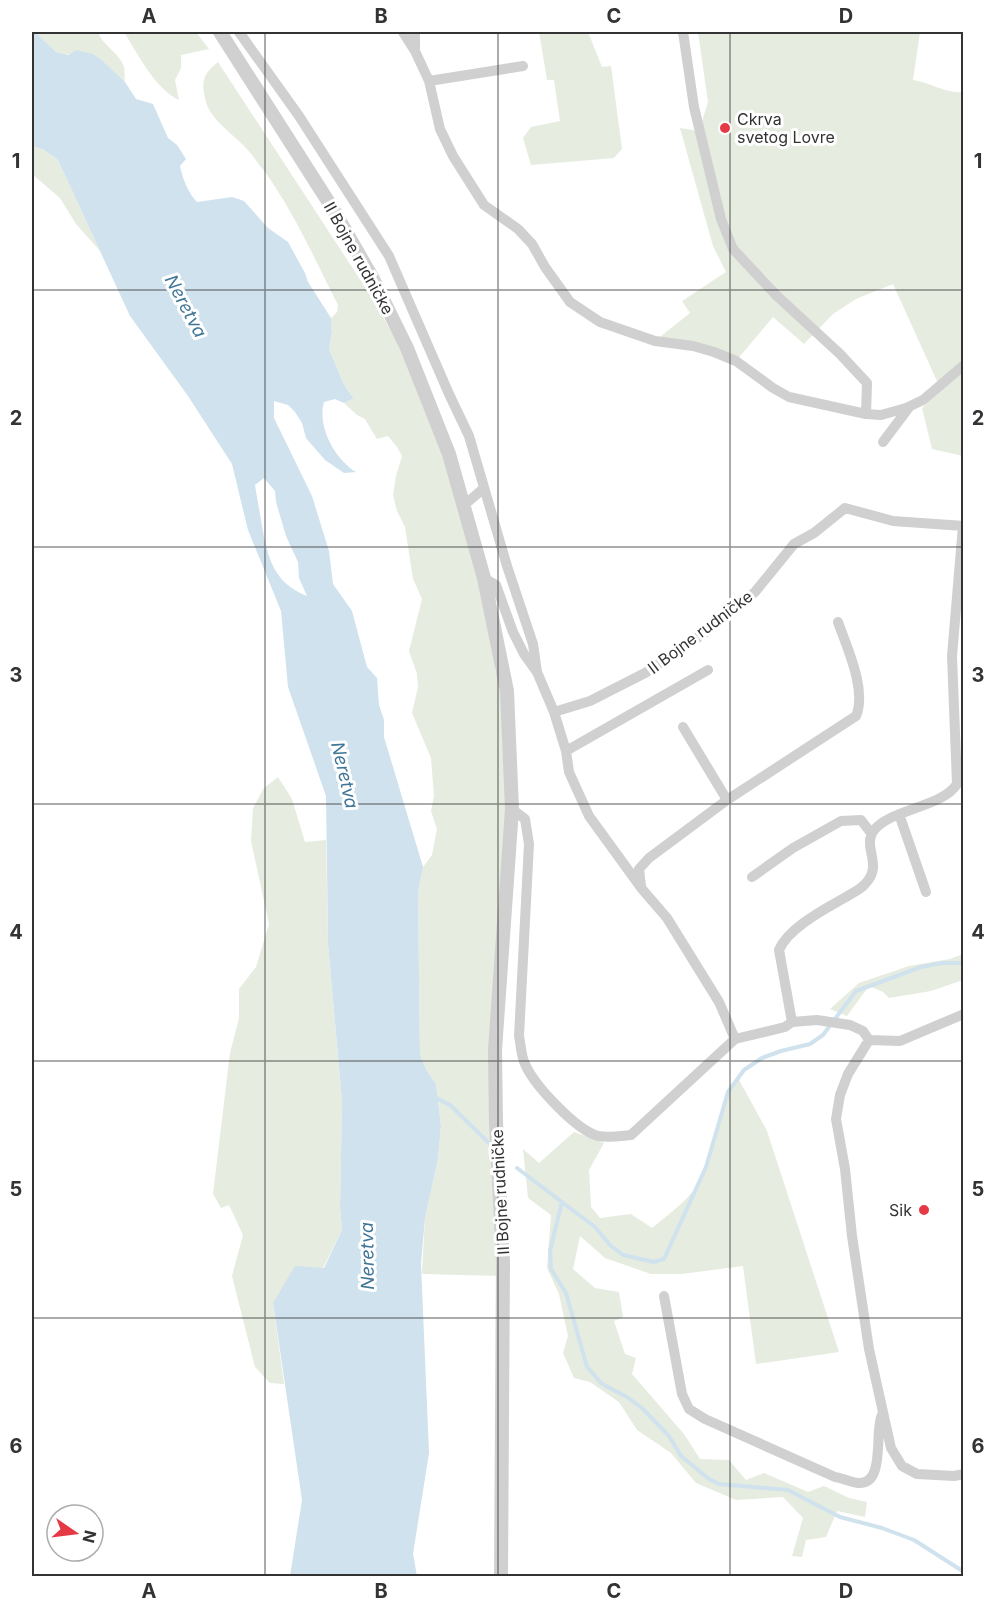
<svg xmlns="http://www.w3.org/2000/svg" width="995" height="1608" viewBox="0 0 995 1608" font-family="Inter,sans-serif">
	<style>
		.green { fill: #e6ecdf }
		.water { fill: #cfe2ee; fill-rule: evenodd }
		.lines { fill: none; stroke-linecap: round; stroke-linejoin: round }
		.stream { stroke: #cfe2ee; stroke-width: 4 }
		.minor { stroke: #d0d0d0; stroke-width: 10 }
		.tertiary { stroke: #d0d0d0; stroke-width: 14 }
		.grid { fill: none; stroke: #333; stroke-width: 1.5; stroke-opacity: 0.55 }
		.poi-dot { fill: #e63946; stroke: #fff; stroke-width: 2 }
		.labels { text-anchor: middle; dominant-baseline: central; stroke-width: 6; stroke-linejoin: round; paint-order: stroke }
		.poi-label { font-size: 16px; fill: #333; stroke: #fff; text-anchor: start }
		.street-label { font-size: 16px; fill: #333; stroke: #fff }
		.water-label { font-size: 18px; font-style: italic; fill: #3f7597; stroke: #fff }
		.neatline { fill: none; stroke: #333; stroke-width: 2 }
		.grid-label { font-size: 20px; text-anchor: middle; font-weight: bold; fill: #333 }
	</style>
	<rect width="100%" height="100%" fill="#fff"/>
	<path class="green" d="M35 32H98C103 46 119 52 124 67 125 71 124 78 125 82L103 61 56 52Z
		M124 32H196L209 49 181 55V68L175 80 179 100C156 90 137 53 124 32Z
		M539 32H588L602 67 611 66 622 149 614 158 531 165 523 138 531 127 560 121 554 80H547Z
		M698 32H920L913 80C931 83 947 94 963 92V456L932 449 922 408 941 390 893 284 856 299 833 314 804 344 773 317 736 361 655 341 690 313 682 301 726 272 713 246 680 128 699 131 708 102Z
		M218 62 365 287 401 348 449 454 493 623 495 670 507 691 511 746 495 1050 503 1276 422 1274 425 1218 438 1159 441 1126 436 1084 427 1071 420 1055 418 893 423 867 432 855 437 829 431 811 434 796 431 758 412 713 418 687 417 674 409 651 422 599 413 579 405 527 397 511 393 495 396 476 402 456 397 447 388 436 377 439 365 419 357 415 344 403 354 398C341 386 338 366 329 350L332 332 331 318 337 312 338 305C315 260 295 214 265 172 258 164 252 154 245 147 233 134 211 120 206 102 201 82 202 75 218 62Z
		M32 146 44 150 58 160 100 251 76 224 60 198 32 174Z
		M278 777 292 799 305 842 326 840 328 944 342 1101 340 1207 342 1230 323 1268 273 1303 284 1384 270 1383 255 1367 232 1276 243 1235 229 1205 221 1208 213 1194 230 1053 239 1018V989L256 967 269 924 251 841 253 808 264 788Z
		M963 954V980L931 991 889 998 883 992 869 986 847 1016 830 1009 859 983 909 966 950 959Z
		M738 1078 767 1131 839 1352 756 1364 743 1266 682 1274H651L605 1258 580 1236 573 1269 595 1288 619 1292 623 1317 614 1321 625 1354 636 1358 632 1374 684 1434 700 1459 729 1460 746 1480 764 1473 808 1492 824 1486 849 1498 867 1502 865 1517 837 1511 826 1537 806 1540 802 1557 792 1556 803 1518 783 1497 736 1500 696 1483 671 1453 637 1430 619 1402 590 1382 574 1378 563 1353 568 1336 559 1294 547 1268 551 1215 528 1198 523 1149 539 1163 574 1132 604 1143 589 1170 591 1207 600 1218 631 1214 652 1228C665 1217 687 1201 696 1187 717 1154 715 1110 738 1078Z"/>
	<path class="water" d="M32 32H35L56 52 69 55 76 50 93 54 103 61 125 82 136 99 153 104 168 138 177 145 186 159 180 166C183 180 188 192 197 202L232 197 244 201 268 228 288 242 305 273 308 282 331 318 332 332 329 350C338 366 341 386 354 398L344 403 335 399 324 402C317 427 335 459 356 472L344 473 325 460 306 438 302 423 295 412 288 405 274 401V418L312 496 329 551 333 584 352 611 367 667 377 678 379 705 384 720V737L423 867 418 893 420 1055 427 1071 436 1084 441 1126 438 1159 425 1218 421 1264 429 1453 413 1554 417 1576H290L302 1500 273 1303 295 1266 324 1268 342 1230 340 1207 342 1101 328 944 326 796 288 687 281 611 248 530 232 464 188 396 130 316 58 160 44 150 32 146ZM264 478 275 491 276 502 286 536 298 562 299 578 307 596C274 583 268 559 262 526 260 513 257 499 255 485Z"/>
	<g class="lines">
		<path class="stream" d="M434 1097 450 1105 489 1143
			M517 1168 595 1227 610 1245 623 1255 654 1262 664 1259 706 1167 728 1092 744 1070 762 1058 781 1051 810 1044 823 1035 856 991 921 967 942 963H964
			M562 1202 550 1251 551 1269 566 1293 587 1367 602 1384 627 1397 643 1409 669 1436 681 1456 709 1479 719 1484 788 1490 840 1517 882 1528 914 1540 964 1572"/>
		<path class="minor" d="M239 32 299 116 389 256 449 394 469 436 507 566 533 644 537 672
			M403 32 415 51
			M415 32V51L429 81 440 129 453 156 484 205 518 229 532 244 545 267 570 302 600 322 655 341 693 346 714 352 736 361 773 388 789 397 866 414 881 415 906 408 923 400 964 365
			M683 32 694 107 721 219 733 249 776 295 840 354 867 383 866 414
			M429 81 523 66
			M883 442 910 406
			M462 503 469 501 484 488
			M484 578 496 585 513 632 524 654 537 672 554 712 566 751 569 772 589 816 642 889 667 918 719 1002 735 1039
			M554 712 590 701 645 673 709 630 755 592 794 544 814 533 845 508 893 521 964 526
			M683 727 727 800
			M566 751 708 670
			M512 809 525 819 529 844 519 1036C521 1045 521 1056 525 1064 534 1085 576 1130 598 1136 609 1138 620 1136 631 1135L735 1039 785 1027 792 1022 817 1020 850 1025 863 1031 869 1040 900 1041 964 1014
			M899 814 926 892
			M752 877 793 848 841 821 861 820 871 833
			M641 886 639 869 649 858 727 800 856 716C867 690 847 648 838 622
			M792 1022 779 950C788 928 825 909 846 897 852 893 860 890 865 884 886 863 857 844 878 826 899 808 943 806 957 784L952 656 963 526
			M869 1040 848 1074 840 1095 836 1119 845 1169 852 1236 869 1349 891 1448 902 1466 917 1474 954 1476 964 1474
			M664 1296 682 1394 689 1409 705 1419 835 1477C842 1478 850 1482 858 1483 887 1485 873 1429 883 1413"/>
		<path class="tertiary" d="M220 32 333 209 373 279 407 348 449 454 484 578 507 691 512 809 495 1050 496 1122 503 1262 501 1576"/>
	</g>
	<path class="grid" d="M265 32V1576M498 32V1576M730 32V1576M32 290H964M32 547H964M32 804H964M32 1061H964M32 1318H964"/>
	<g class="poi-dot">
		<circle cx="725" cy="128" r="6"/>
		<circle cx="924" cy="1210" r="6"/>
	</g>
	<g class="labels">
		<g class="poi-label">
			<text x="737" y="119">Ckrva<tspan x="737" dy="18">svetog Lovre</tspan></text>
			<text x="912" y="1210" text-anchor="end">Sik</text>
		</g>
		<g class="street-label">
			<text transform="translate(359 258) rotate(61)">II Bojne rudničke</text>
			<text transform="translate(700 632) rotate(-37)">II Bojne rudničke</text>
			<text transform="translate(500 1192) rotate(-93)">II Bojne rudničke</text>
		</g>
		<g class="water-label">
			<text transform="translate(186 306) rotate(62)">Neretva</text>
			<text transform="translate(345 775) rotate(77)">Neretva</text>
			<text transform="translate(367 1256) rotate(-91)">Neretva</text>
		</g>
	</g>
	<rect width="995" height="1608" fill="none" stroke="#ffffff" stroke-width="66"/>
	<g transform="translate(75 1533) rotate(104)"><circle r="28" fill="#ffffff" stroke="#adadad" stroke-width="1.5"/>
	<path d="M0-4.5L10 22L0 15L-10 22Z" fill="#e63946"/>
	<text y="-9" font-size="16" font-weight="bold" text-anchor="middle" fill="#333333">N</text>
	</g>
	<rect x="33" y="33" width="929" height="1542" class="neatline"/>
	<g class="grid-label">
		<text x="149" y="23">A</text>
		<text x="381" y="23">B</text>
		<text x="614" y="23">C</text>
		<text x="846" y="23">D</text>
		<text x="16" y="168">1</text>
		<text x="978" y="168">1</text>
		<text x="16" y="425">2</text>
		<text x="978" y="425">2</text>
		<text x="16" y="682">3</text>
		<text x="978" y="682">3</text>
		<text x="16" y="939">4</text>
		<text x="978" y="939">4</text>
		<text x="16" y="1196">5</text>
		<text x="978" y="1196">5</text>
		<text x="16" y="1453">6</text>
		<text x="978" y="1453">6</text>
		<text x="149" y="1598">A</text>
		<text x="381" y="1598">B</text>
		<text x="614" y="1598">C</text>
		<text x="846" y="1598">D</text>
	</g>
</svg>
